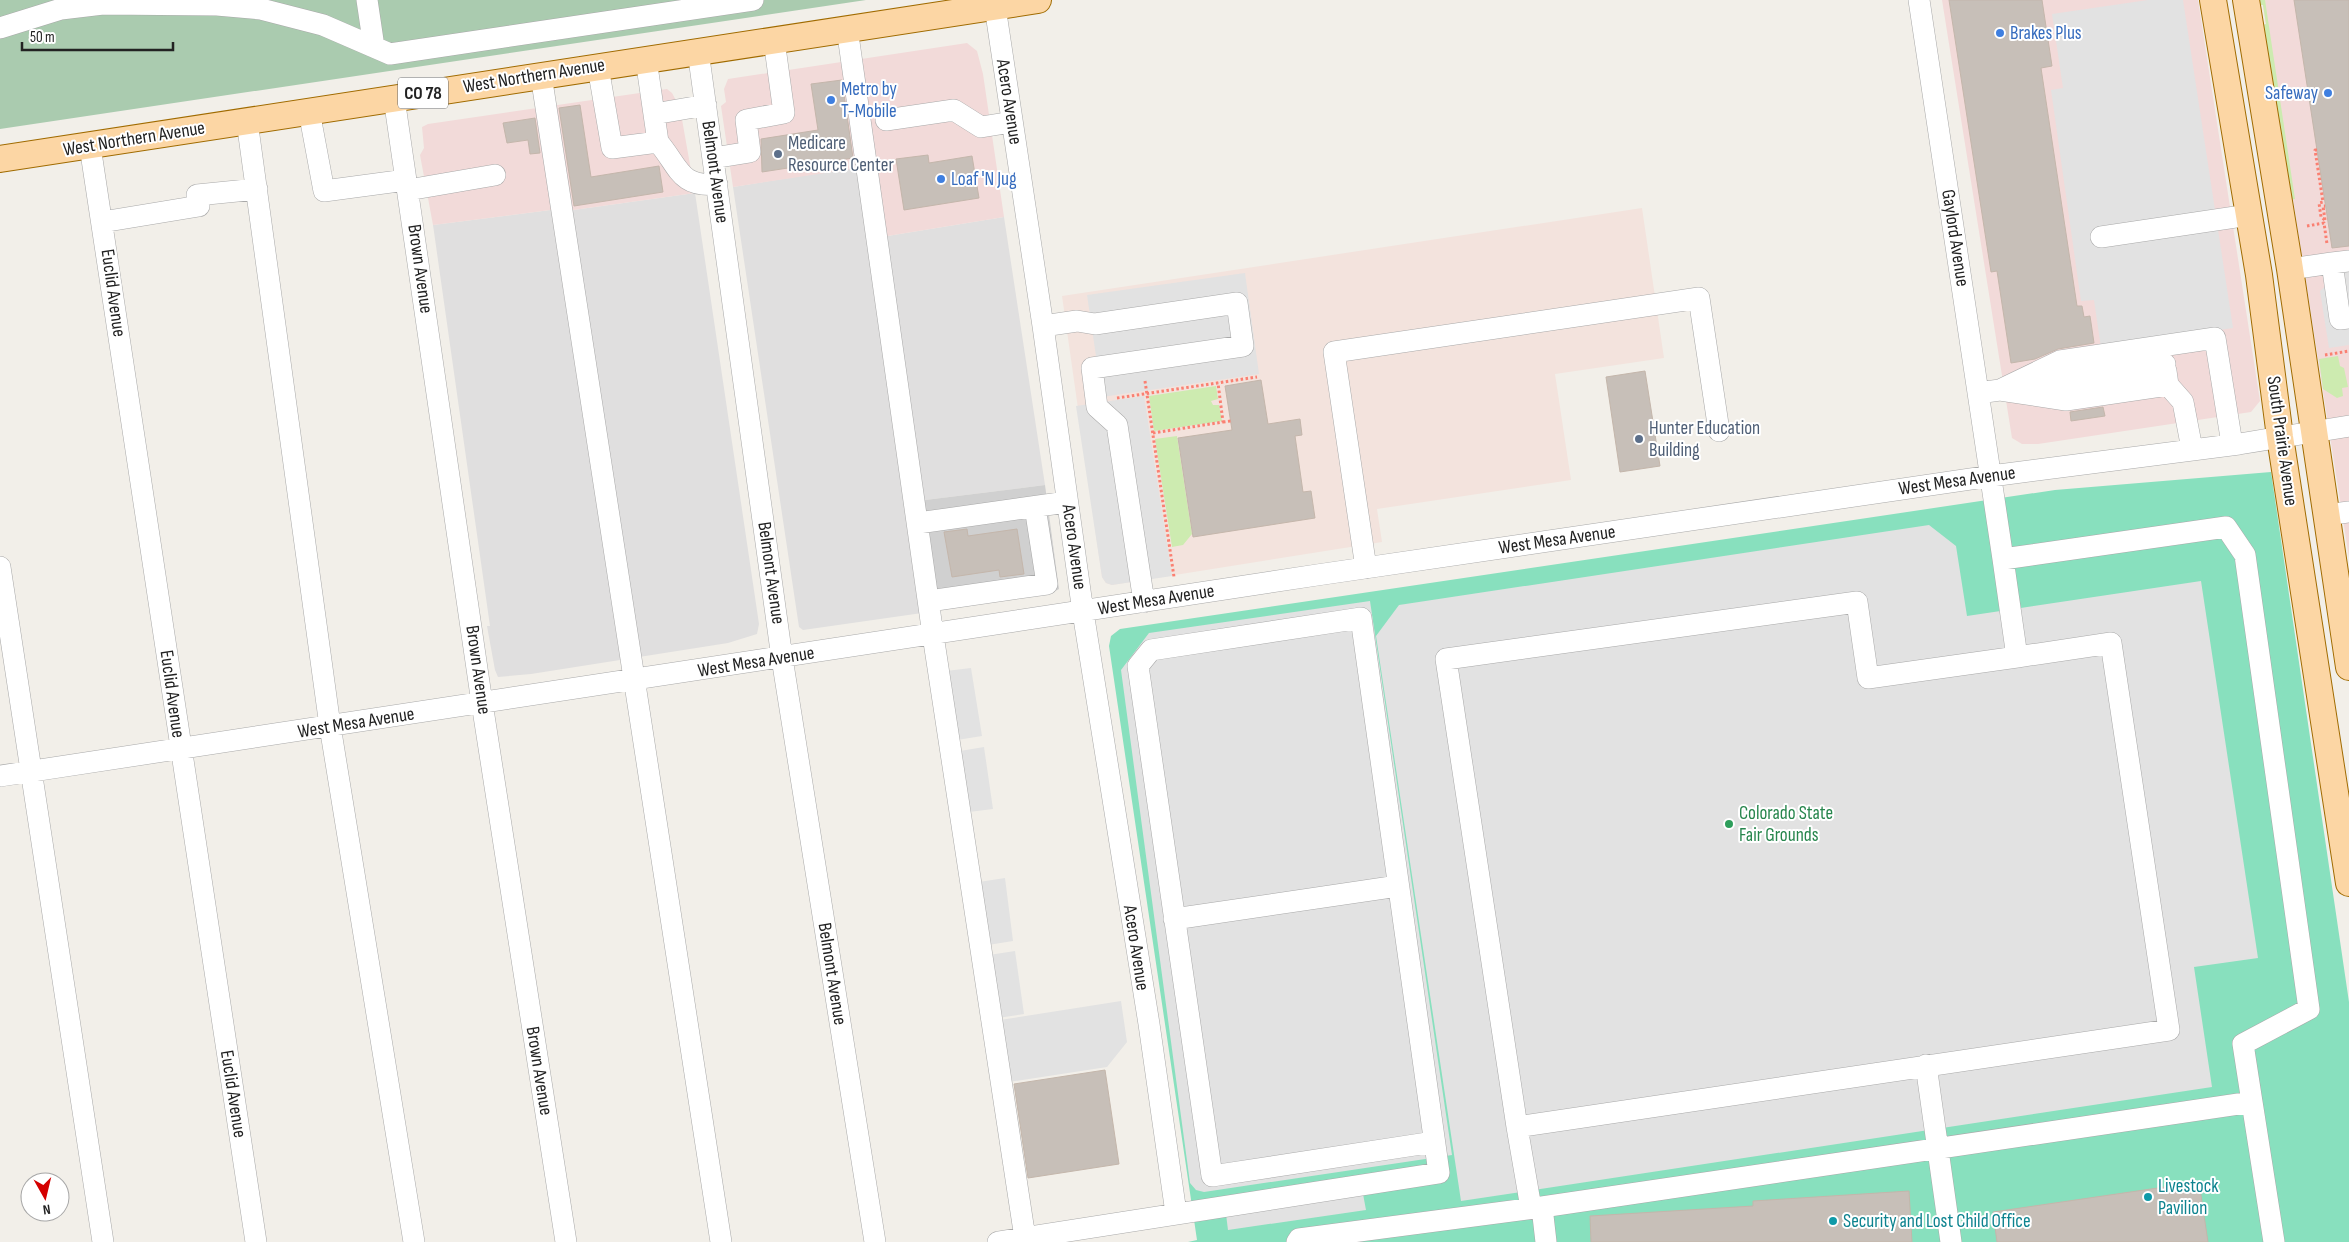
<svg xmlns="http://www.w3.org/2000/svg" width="2349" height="1242" viewBox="0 0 2349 1242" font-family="'Sofia Sans Condensed',sans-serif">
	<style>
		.residential { fill: #e0dfdf }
		.commercial { fill: #f2dad9 }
		.religious { fill: #d0d0d0 }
		.military { fill: #f3e3dd }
		.grass { fill: #cdebb0 }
		.cemetery { fill: #aacbaf }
		.pitch { fill: #88e0be }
		.parking { fill: #e2e2e2 }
		.building { fill: #c7bfb8; stroke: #c4b6ab }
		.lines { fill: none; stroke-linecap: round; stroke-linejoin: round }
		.minor-casing { stroke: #a9a9a9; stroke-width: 22 }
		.major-casing { stroke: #a06b00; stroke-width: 28 }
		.path { stroke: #fa8072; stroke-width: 3; stroke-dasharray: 2.5 2.5; stroke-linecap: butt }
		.minor { stroke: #fff; stroke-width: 21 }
		.major { stroke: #fcd6a4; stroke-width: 26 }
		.shop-dot { fill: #3f7fe0; stroke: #fff; stroke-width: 2 }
		.service-dot { fill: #5c6f8a; stroke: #fff; stroke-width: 2 }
		.leisure-dot { fill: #2e9e5b; stroke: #fff; stroke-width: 2 }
		.culture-dot { fill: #0f9aa8; stroke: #fff; stroke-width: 2 }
		.labels { text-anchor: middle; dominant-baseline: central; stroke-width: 4; stroke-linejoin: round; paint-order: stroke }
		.shield { fill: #fff; stroke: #646464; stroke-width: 1 }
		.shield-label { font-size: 18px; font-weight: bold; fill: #222 }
		.shop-label { font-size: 19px; fill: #366cbe; stroke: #fff; text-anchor: start }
		.street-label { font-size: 19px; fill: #222; stroke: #fff }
		.service-label { font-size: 19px; fill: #4e5e75; stroke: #fff; text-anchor: start }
		.leisure-label { font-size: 19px; fill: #27864d; stroke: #fff; text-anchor: start }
		.culture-label { font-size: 19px; fill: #0d838f; stroke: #fff; text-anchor: start }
	</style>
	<rect width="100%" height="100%" fill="#f2efe9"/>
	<path class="residential" d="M858 167 869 239 1004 217 1045 485 909 502 922 613 803 630 799 627 733 187Z
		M695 193 759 624 757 634 728 643 531 674 498 677 495 670 487 626H490L433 225 558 209 559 212Z"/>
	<path class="commercial" d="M1942 0H2198L2260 401 2251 412 2038 444H2022L2012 438Z
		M2262 0H2349V558Z
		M967 43 977 51 983 74 1004 217 869 239 858 168 733 187 721 106 726 102 724 89 728 79Z
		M667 89 672 93 680 108 695 193 559 212 558 209 433 225 420 155 424 148 422 127 428 124Z"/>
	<path class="religious" d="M1045 485 1059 589 1052 593 922 613 909 502Z"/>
	<path class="military" d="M1642 208 1664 358 1555 374 1571 480 1377 509 1382 542 1112 585 1106 583 1102 577 1062 296Z"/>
	<path class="grass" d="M2259 0H2265L2295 199 2288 200 2262 25 2266 24 2263 5H2260Z
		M2338 356 2340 366 2344 368 2348 387 2342 388 2343 396 2337 398 2323 389 2319 359Z
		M1216 386 1218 399 1211 401 1213 405H1219L1222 421 1154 431 1149 396Z
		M1177 436 1192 534 1183 545 1172 547 1155 439Z"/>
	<path class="cemetery" d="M0 0H866L0 129Z"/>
	<path class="pitch" d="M2271 472 2349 1002V1242H1188L1197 1240 1109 646 1111 636 1120 629 2055 490Z"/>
	<path class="parking" d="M2148 0H2183L2233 328 2101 348 2094 300 2081 301 2051 90 2063 88 2052 14Z
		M2349 271V345L2329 348 2320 291 2342 272Z
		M1245 273 1259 374 1102 397 1087 295Z
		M1144 396 1172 576 1112 585 1106 583 1102 577 1076 406Z
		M1929 525 1956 546 1967 616 2201 581 2258 958 2194 967 2212 1087 1461 1201 1376 636 1399 605Z
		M1370 601 1452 1155 1204 1192 1196 1190 1190 1183 1121 670 1149 633Z
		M971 668 982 736 957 740 946 671Z
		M984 747 993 809 969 812 960 751Z
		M1005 878 1013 941 988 945 979 882Z
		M1015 951 1024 1014 998 1018 989 955Z
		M1121 1001 1127 1042 1107 1067 1009 1082 1000 1020Z
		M1363 1194 1366 1210 1228 1230 1226 1214Z"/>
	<path class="building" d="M1949 0H2042L2052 66 2041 68 2077 306H2082L2084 317 2090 316 2094 343 2058 349 2035 359 2011 363 1997 271 1991 272Z
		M2294 0H2349V246L2332 248Z
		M842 80 853 158 762 172 761 139 818 130 811 84Z
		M580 105 591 177 659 166 663 192 574 206 559 108Z
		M535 118 540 153 530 154 528 140 507 143 503 123Z
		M928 155 929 163 972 156 979 198 904 210 896 159Z
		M1645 371 1660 466 1620 472 1606 377Z
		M1261 380 1268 424 1300 419 1302 435 1295 436 1303 492 1311 491 1315 518 1193 537 1178 438 1232 430 1225 386Z
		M2103 407 2105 416 2071 421 2070 412Z
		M967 529 968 536 1017 529 1024 574 1000 577 999 570 952 577 944 532Z
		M1105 1070 1119 1164 1028 1178 1014 1084Z
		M2199 1182 2208 1242H1997L1993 1212Z
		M1909 1191 1912 1242H1591L1590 1216 1753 1206V1201Z"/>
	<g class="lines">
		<g class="minor-casing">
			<path id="minor" d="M367 0 374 47
				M994 0 1043 326 1083 612 1149 1024 1176 1213
				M1919 0 2003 559 2226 527 2245 555 2309 1009 2243 1044 2252 1102
				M0 28 61 9 103 4 217 5 261 9 323 25 390 54 753 0
				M847 28 933 635 1025 1238
				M698 51 782 658 875 1242
				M598 67 612 148 658 142 646 59
				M541 75 721 1242
				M394 98 482 703 566 1242
				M309 111 324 191 406 180
				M654 114 706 105
				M886 120 954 110 981 127 1012 122
				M247 121 330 726 414 1242
				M658 142C679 166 679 188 717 184
				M90 146 256 1242
				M713 158 750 152 746 120 784 113 774 40
				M408 190 495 175
				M102 222 199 206 197 195 257 189
				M2101 237 2249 215
				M2349 261 2332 263 2340 319 2349 318
				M2290 269 2332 263
				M1043 326 1077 321 1095 324 1237 303 1243 346 1092 368 1097 407 1117 425 1144 602
				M2166 371 2168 385 2183 402 2192 449
				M2022 386 2165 364
				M2000 390 2066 400 2168 385
				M1978 393 2000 390 2060 361 2215 338 2232 444
				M2326 515 2349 512
				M918 523 1067 502
				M2003 559 2017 657 2111 643 2169 1030 1517 1127 1446 659 1857 602 1868 678 2017 657
				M0 567 103 1242
				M1366 568 1334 352 1699 298 1719 431
				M929 601 1047 584 1035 507
				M0 776 1317 575 1991 476 2239 444 2349 426
				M1174 919 1398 886
				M1926 1065 1951 1242
				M1517 1127 1531 1208
				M1542 1207 1546 1242
				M998 1242 1439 1173 1361 618 1151 650 1138 666 1212 1176 1434 1142
				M1297 1242 1299 1239 1542 1207 2252 1102 2274 1242"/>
		</g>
		<g class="major-casing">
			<path id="major" d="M2213 0 2259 275 2280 437 2349 883
				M2246 0 2290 269 2349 667
				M0 159 1038 0"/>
		</g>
		<path class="path" d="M2317 150H2315L2323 202 2319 203 2321 217 2325 220
			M2325 220 2323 206H2325
			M2307 226 2324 223 2327 244
			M2325 355 2349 351
			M1145 381 1174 577
			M1117 398 1257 377
			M1223 422 1231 421
			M1153 433 1223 422 1218 383"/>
		<use href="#minor" class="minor"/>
		<use href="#major" class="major"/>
	</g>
	<g class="shop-dot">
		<circle cx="2000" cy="33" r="5"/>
		<circle cx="2328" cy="93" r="5"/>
		<circle cx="831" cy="100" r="5"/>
		<circle cx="941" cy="179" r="5"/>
	</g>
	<g class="service-dot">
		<circle cx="778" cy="154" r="5"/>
		<circle cx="1639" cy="439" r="5"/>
	</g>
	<circle class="leisure-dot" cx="1729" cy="824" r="5"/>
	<g class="culture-dot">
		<circle cx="2148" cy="1197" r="5"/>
		<circle cx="1833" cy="1221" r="5"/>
	</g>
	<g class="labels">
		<rect class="shield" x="398" y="77.5" width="50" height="31" rx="4"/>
		<g class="shield-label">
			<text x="423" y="93">CO 78</text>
		</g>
		<g class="shop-label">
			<text x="2010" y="33">Brakes Plus</text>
			<text x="841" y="89">Metro by<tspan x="841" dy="22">T-Mobile</tspan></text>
			<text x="2318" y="93" text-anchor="end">Safeway</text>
			<text x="951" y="179">Loaf 'N Jug</text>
		</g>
		<g class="street-label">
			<text transform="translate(534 76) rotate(-9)">West Northern Avenue</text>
			<text transform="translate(1009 102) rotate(81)">Acero Avenue</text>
			<text transform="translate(134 139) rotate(-9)">West Northern Avenue</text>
			<text transform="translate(715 172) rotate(82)">Belmont Avenue</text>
			<text transform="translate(1955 238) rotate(81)">Gaylord Avenue</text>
			<text transform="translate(420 269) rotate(82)">Brown Avenue</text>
			<text transform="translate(113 293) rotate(82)">Euclid Avenue</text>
			<text transform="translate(2282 441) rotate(82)">South Prairie Avenue</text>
			<text transform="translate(1957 481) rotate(-8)">West Mesa Avenue</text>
			<text transform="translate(1557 540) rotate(-8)">West Mesa Avenue</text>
			<text transform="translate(1074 547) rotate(82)">Acero Avenue</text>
			<text transform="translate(771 573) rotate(82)">Belmont Avenue</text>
			<text transform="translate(1156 600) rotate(-9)">West Mesa Avenue</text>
			<text transform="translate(756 662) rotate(-9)">West Mesa Avenue</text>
			<text transform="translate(478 670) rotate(82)">Brown Avenue</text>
			<text transform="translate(172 694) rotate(82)">Euclid Avenue</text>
			<text transform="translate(356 723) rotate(-9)">West Mesa Avenue</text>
			<text transform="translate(1136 948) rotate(81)">Acero Avenue</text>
			<text transform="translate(832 974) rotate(81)">Belmont Avenue</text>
			<text transform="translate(539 1071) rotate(81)">Brown Avenue</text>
			<text transform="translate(233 1094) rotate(81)">Euclid Avenue</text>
		</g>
		<g class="service-label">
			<text x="788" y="143">Medicare<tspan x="788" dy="22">Resource Center</tspan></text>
			<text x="1649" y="428">Hunter Education<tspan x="1649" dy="22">Building</tspan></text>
		</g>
		<g class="leisure-label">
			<text x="1739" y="813">Colorado State<tspan x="1739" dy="22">Fair Grounds</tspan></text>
		</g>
		<g class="culture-label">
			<text x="2158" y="1186">Livestock<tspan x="2158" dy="22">Pavilion</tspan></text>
			<text x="1843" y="1221">Security and Lost Child Office</text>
		</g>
	</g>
	<g transform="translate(45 1197) rotate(172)"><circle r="24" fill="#ffffff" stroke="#a7a7a7"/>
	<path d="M0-4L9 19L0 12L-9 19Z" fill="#d40000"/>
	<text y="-8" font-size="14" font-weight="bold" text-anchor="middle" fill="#222222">N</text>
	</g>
	<path d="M22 42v8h151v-8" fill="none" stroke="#222222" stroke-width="2.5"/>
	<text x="30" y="42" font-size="15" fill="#222222" stroke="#ffffff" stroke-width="4" paint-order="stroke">50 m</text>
</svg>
